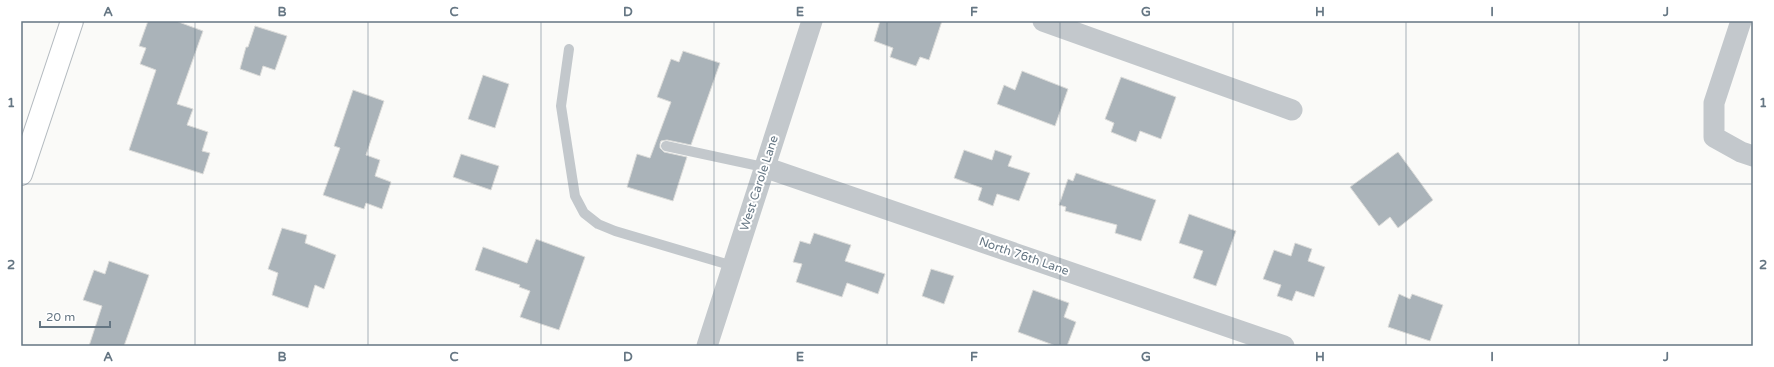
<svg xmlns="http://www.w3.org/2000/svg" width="1774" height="367" viewBox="0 0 1774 367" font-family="'Varela Round',sans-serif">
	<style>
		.building { fill: #aab3b9; stroke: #dcdcda }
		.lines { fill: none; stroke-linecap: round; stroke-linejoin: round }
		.secondary-casing { stroke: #b3babf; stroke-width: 24 }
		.lane { stroke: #c3c8cc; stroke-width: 10 }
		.street { stroke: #c3c8cc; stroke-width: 21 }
		.secondary { stroke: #fff; stroke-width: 22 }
		.grid { fill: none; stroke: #657683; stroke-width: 1; stroke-opacity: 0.55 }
		.labels { text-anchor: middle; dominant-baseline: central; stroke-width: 4; stroke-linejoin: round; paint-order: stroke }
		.street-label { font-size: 12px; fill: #657683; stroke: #fff }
		.neatline { fill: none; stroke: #657683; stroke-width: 1.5 }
		.grid-label { font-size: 13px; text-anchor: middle; font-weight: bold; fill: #657683 }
	</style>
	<rect width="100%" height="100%" fill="#fafaf8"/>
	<path class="building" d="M148 21H176L203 31 177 104 193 109 187 125 208 132 202 151 210 153 203 174 129 150 156 70 140 64 146 48 139 46Z
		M880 21H942L929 60 920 57 916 66 890 57 893 48 874 41Z
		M255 26 287 36 275 70 263 66 260 76 240 69 246 47H248Z
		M683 51 720 63 691 145 667 140 661 141 660 144V148L664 152 687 157 673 201 627 187 637 154 650 158 671 102 657 97 671 59 679 62Z
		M1022 71 1068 89 1055 126 997 104 1004 85 1015 90Z
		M483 75 509 84 495 128 468 119Z
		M1121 77 1176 97 1161 139 1140 131 1136 142 1111 132 1114 123 1105 119Z
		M353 90 384 101 366 155 380 160 375 176 391 182 382 209 366 203 364 209 323 195 340 148 334 146Z
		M964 150 992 160 995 150 1012 156 1008 166 1030 173 1019 201 997 194 993 206 978 200 982 188 954 178Z
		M1398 152 1433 200 1398 228 1390 217 1379 226 1350 187Z
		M461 154 499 166 491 190 453 177Z
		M1076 173 1156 200 1141 241 1115 233 1117 225 1065 211 1066 207 1059 205 1068 179 1073 181Z
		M1189 214 1236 231 1216 286 1193 278 1203 251 1179 243Z
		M282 228 307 235 305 243 336 255 324 289 315 285 308 308 272 295 278 273 268 269Z
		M814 233 851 245 845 261 885 274 878 294 847 283 842 297 796 282 802 264 793 262 800 241 810 244Z
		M536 239 585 257 559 330 520 317 530 291 519 287 520 285 475 270 483 247 527 263Z
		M1295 243 1312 249 1308 261 1325 267 1314 297 1296 291 1292 301 1277 296 1281 285 1263 279 1274 250 1291 256Z
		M109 261 149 275 124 346H89L102 306 83 300 94 270 105 274Z
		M931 269 954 276 944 304 922 296Z
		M1033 290 1069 303 1064 317 1076 322 1067 346H1056L1018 332Z
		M1399 294 1410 299 1412 294 1443 305 1430 341 1388 327Z"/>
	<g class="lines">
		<g class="secondary-casing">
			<path id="secondary" d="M21 174 72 21"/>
		</g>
		<path class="lane" d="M569 49 561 106 575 196 584 213 598 224 615 231 733 266
			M666 146 764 167"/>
		<path class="street" d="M1043 21 1292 110
			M1741 21 1714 103V137L1741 152 1753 156
			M764 167 1284 346
			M707 346 812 21"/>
		<use href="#secondary" class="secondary"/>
	</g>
	<path class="grid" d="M195 21V346M368 21V346M541 21V346M714 21V346M887 21V346M1060 21V346M1233 21V346M1406 21V346M1579 21V346M21 184H1753"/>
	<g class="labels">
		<g class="street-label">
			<text transform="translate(759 183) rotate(-72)">West Carole Lane</text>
			<text transform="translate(1024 256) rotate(19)">North 76th Lane</text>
		</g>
	</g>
	<rect width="1774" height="367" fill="none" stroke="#ffffff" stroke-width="44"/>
	<path d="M40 321v6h70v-6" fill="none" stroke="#657683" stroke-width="2"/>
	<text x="46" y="321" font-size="12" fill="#657683" stroke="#ffffff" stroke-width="3" paint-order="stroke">20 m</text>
	<rect x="22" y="22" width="1730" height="323" class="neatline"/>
	<g class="grid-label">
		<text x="108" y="16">A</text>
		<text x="282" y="16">B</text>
		<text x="454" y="16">C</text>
		<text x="628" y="16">D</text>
		<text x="800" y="16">E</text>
		<text x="974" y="16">F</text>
		<text x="1146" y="16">G</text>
		<text x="1320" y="16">H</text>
		<text x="1492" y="16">I</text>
		<text x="1666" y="16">J</text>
		<text x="11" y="107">1</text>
		<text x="1763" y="107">1</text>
		<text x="11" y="269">2</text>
		<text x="1763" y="269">2</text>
		<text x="108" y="361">A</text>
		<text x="282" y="361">B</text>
		<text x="454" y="361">C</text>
		<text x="628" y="361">D</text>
		<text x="800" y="361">E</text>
		<text x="974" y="361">F</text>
		<text x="1146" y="361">G</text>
		<text x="1320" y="361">H</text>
		<text x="1492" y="361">I</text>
		<text x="1666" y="361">J</text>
	</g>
</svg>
